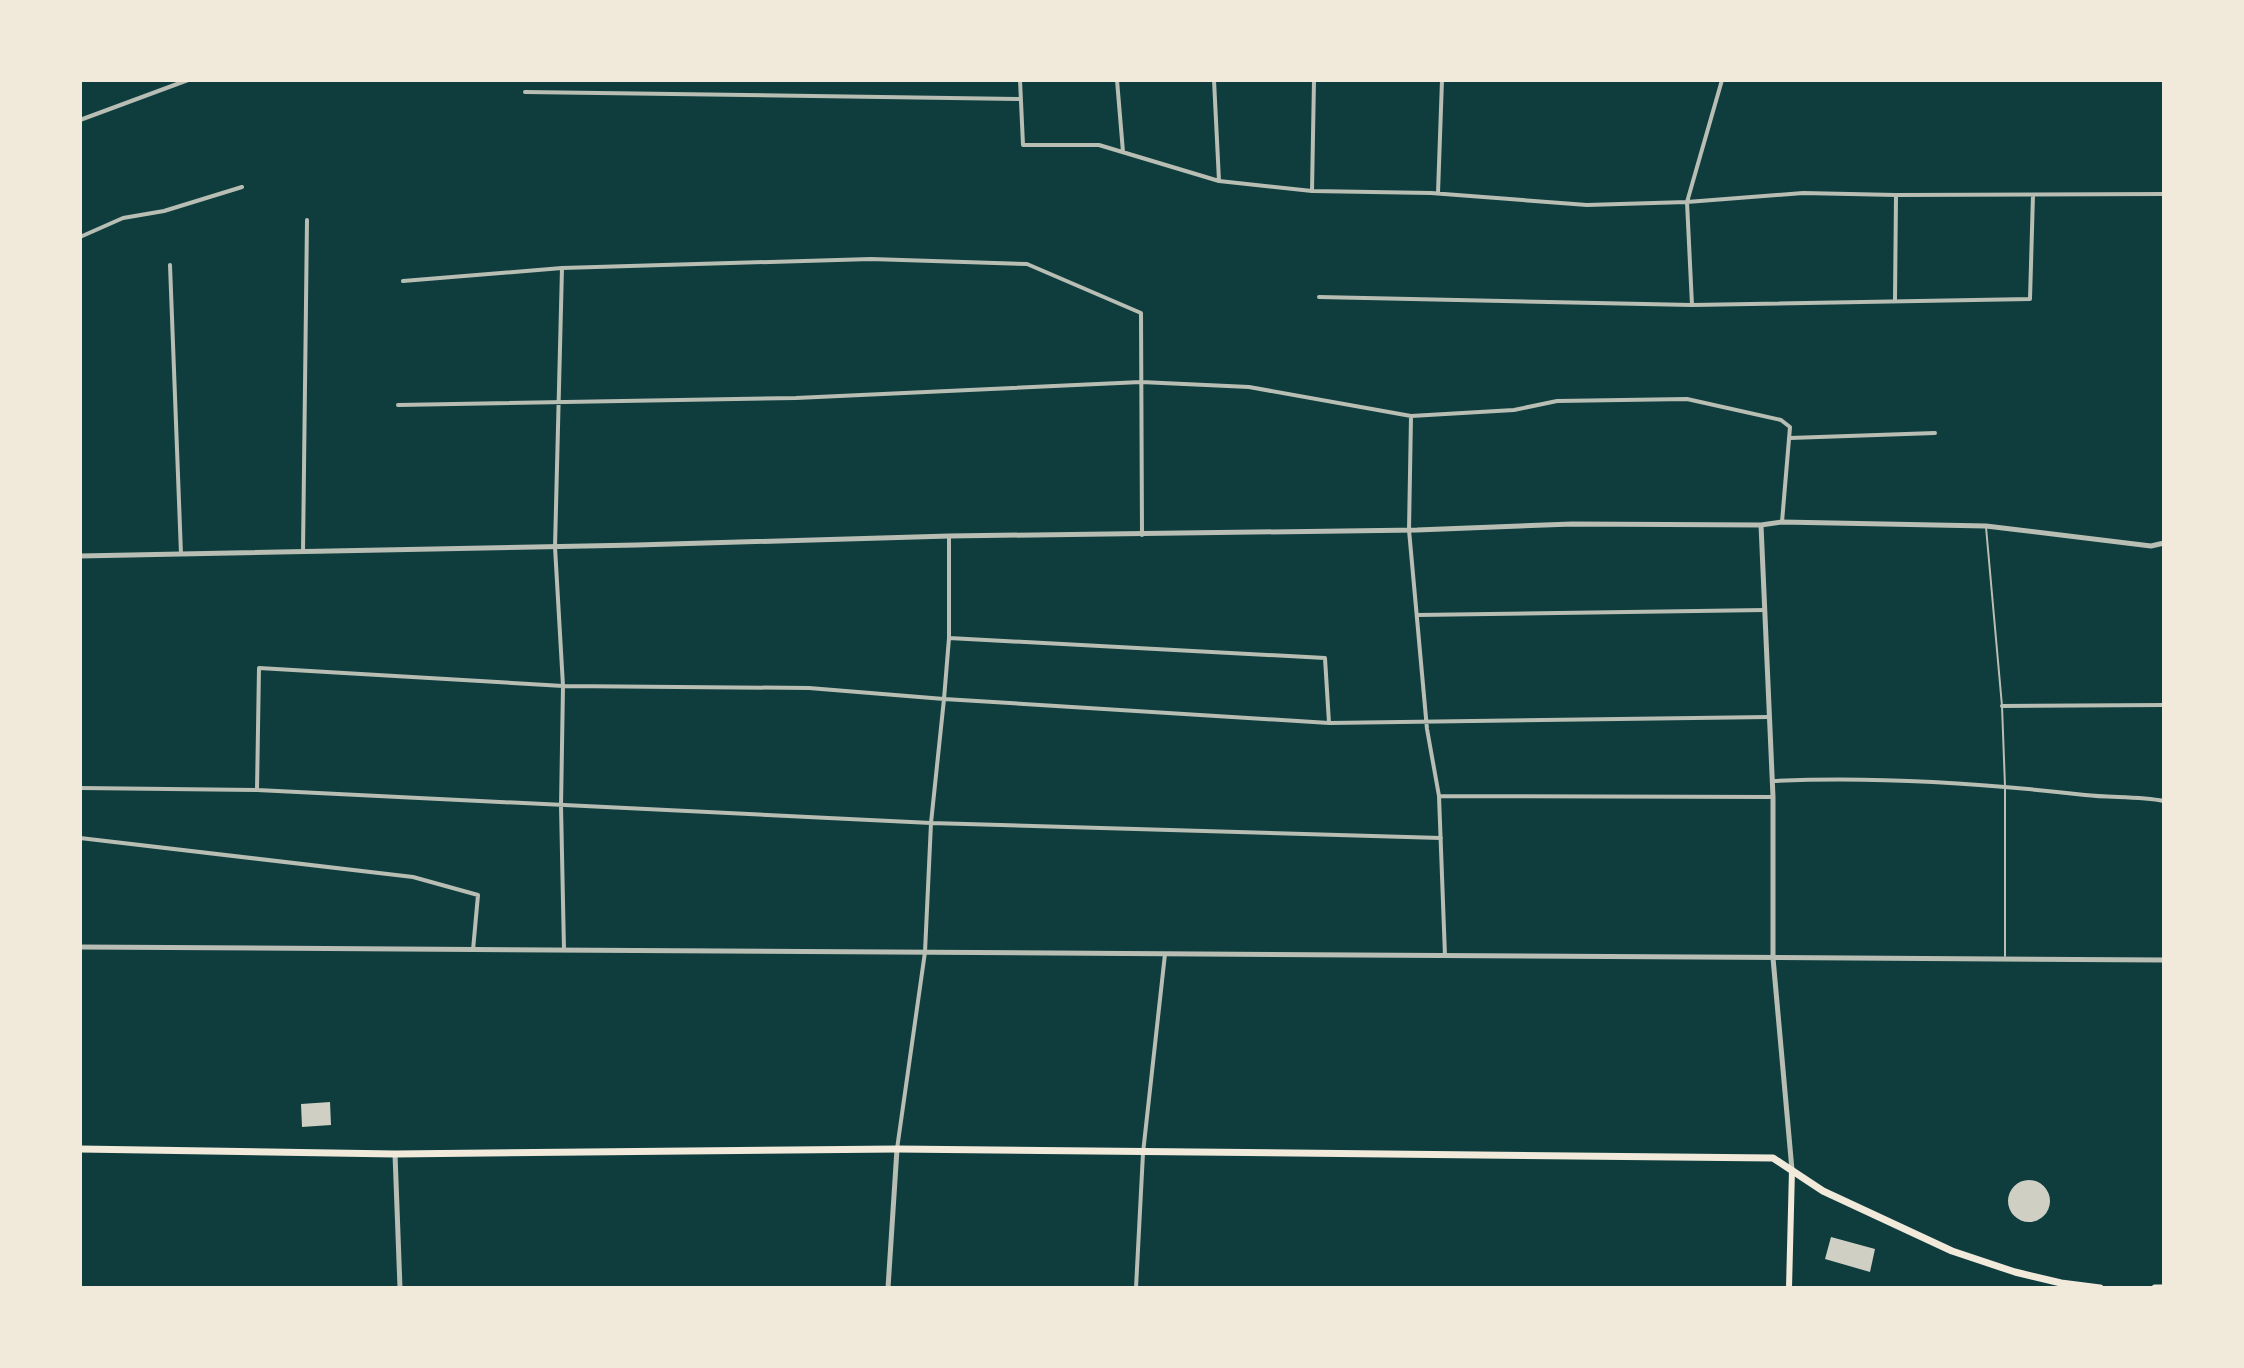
<svg xmlns="http://www.w3.org/2000/svg" width="2244" height="1368" viewBox="0 0 2244 1368" font-family="Ubuntu,sans-serif">
	<style>
		.building { fill: #cfcfc3 }
		.lines { fill: none; stroke-linecap: round; stroke-linejoin: round }
		.service { stroke: #b8beb3; stroke-width: 2 }
		.minor { stroke: #b8beb3; stroke-width: 4 }
		.tertiary { stroke: #b8beb3; stroke-width: 5 }
		.secondary { stroke: #f1e9da; stroke-width: 6 }
		.primary { stroke: #f1e9da; stroke-width: 7 }
	</style>
	<rect width="100%" height="100%" fill="#0f3d3e"/>
	<path class="building" d="M330 1102 331 1125 302 1127 301 1104Z
		M2008 1201a21 21 0 1 1 42 0a21 21 0 1 1-42 0Z
		M1831 1237 1875 1249 1870 1272 1825 1259Z"/>
	<g class="lines">
		<path class="service" d="M1986 527 2002 706 2005 786V956"/>
		<path class="minor" d="M1020 80 1023 145H1099L1219 181 1312 191 1431 193 1587 205 1687 202 1803 193 1896 195 2164 194
			M1117 80 1123 152
			M1214 80 1219 181
			M525 92 1021 99
			M80 120 188 80
			M1312 191 1314 80
			M1438 193 1442 80
			M80 237 123 218 164 211 242 187
			M170 265 181 554
			M562 268 555 547 563 686 561 806 564 950
			M403 281 562 268 871 259 1027 264 1141 313 1142 535
			M1319 297 1692 305 2030 299 2033 195
			M1895 301 1896 195
			M1692 305 1687 202 1722 80
			M398 405 796 398 1141 382 1249 387 1411 416 1514 410 1557 401 1687 399 1781 420 1790 427 1782 522
			M1411 417 1409 530 1427 729 1439 796 1445 956
			M1790 438 1935 433
			M303 552 307 220
			M1417 615 1765 610
			M949 638 1325 658 1329 723
			M2002 706 2164 705
			M1772 781C1877 776 1981 783 2085 795 2112 798 2138 796 2164 801
			M80 788 257 790 931 823 1441 838
			M257 790 259 668 563 686 809 688 944 699 1329 723 1769 717
			M1439 796 1773 797
			M80 838 413 877 478 895 473 950
			M897 1149 925 952 931 823 944 699 949 638V536
			M1136 1288 1143 1153 1165 954"/>
		<path class="tertiary" d="M1761 525 1773 797V958L1792 1170
			M80 556 637 545 949 536 1417 530 1572 524 1761 525 1782 522 1986 526 2151 546 2164 543
			M80 947 2164 960
			M395 1154 400 1288
			M888 1288 897 1149"/>
		<path class="secondary" d="M1789 1288 1792 1170"/>
		<path class="primary" d="M80 1149 395 1154 897 1149 1773 1158 1823 1191 1952 1251 2015 1272 2061 1283 2100 1288
			M2155 1288H2164"/>
	</g>
	<rect width="2244" height="1368" fill="none" stroke="#f1e9da" stroke-width="164"/>
</svg>
